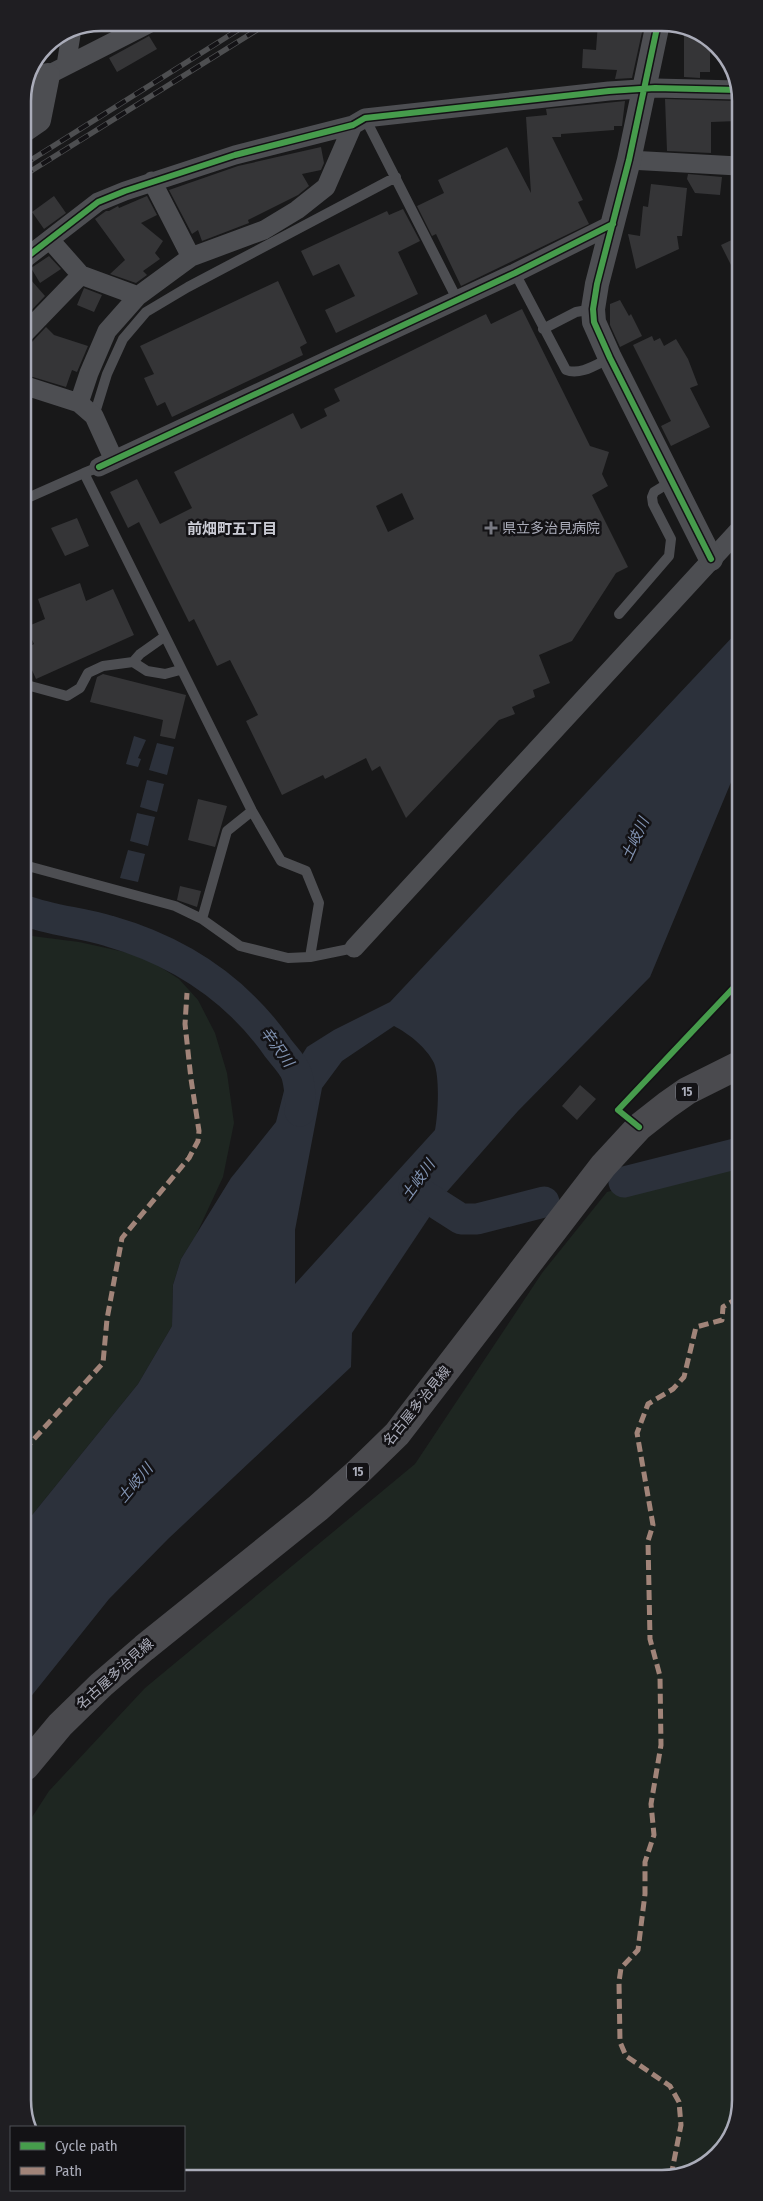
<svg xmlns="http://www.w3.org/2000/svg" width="763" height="2201" viewBox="0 0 763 2201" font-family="'Fira Sans Condensed','Noto Sans JP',sans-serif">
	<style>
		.green { fill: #1e2621 }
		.water { fill: #2c313b; fill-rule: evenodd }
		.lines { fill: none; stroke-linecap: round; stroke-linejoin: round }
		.river { stroke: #2c313b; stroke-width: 31 }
		.building { fill: #353537; fill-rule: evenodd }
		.service { stroke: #4d4e52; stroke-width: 10 }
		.minor { stroke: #4d4e52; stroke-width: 19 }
		.tertiary { stroke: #4d4e52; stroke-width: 24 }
		.primary { stroke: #4a4a4e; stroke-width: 28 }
		.rail-casing { stroke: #4d4e50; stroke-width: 5.5 }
		.rail { stroke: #131215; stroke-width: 4; stroke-dasharray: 11; stroke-linecap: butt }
		.quiet { stroke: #a18479; stroke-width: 5; stroke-dasharray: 10 5; stroke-linecap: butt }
		.cycleway-casing { stroke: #131215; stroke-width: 9 }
		.cycleway { stroke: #469c4c; stroke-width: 6 }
		.poi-dot { fill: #777881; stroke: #131215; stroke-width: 2 }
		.labels { text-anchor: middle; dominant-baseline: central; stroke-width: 5; stroke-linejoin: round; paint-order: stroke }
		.shield { fill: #131215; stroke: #7d7e88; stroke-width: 1 }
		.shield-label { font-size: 12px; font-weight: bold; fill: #aaacb9 }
		.poi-label { font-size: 14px; fill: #aaacb9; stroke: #131215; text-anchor: start }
		.street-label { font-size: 14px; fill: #aaacb9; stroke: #131215 }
		.neighbourhood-label { font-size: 15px; font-weight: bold; fill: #cbccd5; stroke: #131215 }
		.water-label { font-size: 15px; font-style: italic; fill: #8294b3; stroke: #131215 }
		.rim { fill: none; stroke: #aaacb9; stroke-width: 2.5 }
	</style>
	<rect width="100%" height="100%" fill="#181819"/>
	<path class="green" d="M24 935 79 942 143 956 179 979 198 1000 215 1033 227 1073 234 1123 223 1177 196 1235 181 1259 173 1285 172 1326 138 1384 24 1525Z
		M723 1161 739 1163 740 2100 724 2147 682 2176 184 2178V2127H30L25 2120V1828L49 1791 145 1688 415 1464 542 1273 607 1192Z"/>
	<path class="water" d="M738 631 739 763 650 977 518 1111 444 1195 352 1333 351 1367 168 1539 109 1599 25 1704 24 1525 138 1384 172 1326 173 1285 181 1259 231 1178 276 1122 287 1079 307 1047 334 1030 390 1002ZM394 1026C408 1033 427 1048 434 1063 440 1077 438 1115 435 1130L295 1284V1230L322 1088 342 1061Z
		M134 736 146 740 138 758 141 759 138 767 126 764Z
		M157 743 174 747 167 775 149 770Z
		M147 780 164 784 157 812 140 807Z
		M137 813 155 817 148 846 130 841Z
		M128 850 145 854 138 882 120 878Z"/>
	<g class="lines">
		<path class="river" d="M24 910C51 921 81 922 109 931 179 951 236 988 278 1048 284 1056 295 1067 297 1076 300 1086 300 1097 301 1107L300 1111
			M624 1182 739 1153
			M414 1189 461 1219H477L544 1202"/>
	</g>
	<path class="building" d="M598 23 627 26V23H644L632 78 615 79 617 70 582 68 583 49 596 50Z
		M684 29 710 39V72H700V78L684 77Z
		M149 36 157 49 117 72 109 58Z
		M665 99 738 101V121L711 122V153L667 151Z
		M625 101 622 126H614V130L561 134V137H552L583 200 578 202 589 224 461 286 436 234 432 236 417 206 444 193 438 180 507 147 531 193 526 117 547 115 546 109Z
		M321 147 324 163 321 170 302 174 309 186 298 195 248 220 249 223 202 241 198 230 192 234 169 190 238 166Z
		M688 174 722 177 720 195 695 193 687 179Z
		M651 184 687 188 682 236H677L679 249 636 269 628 234 640 236 643 206 648 207Z
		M54 196 66 213 44 229 32 212Z
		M147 196 157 215 141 223 163 241 155 253 160 259 143 271 147 275 136 283 110 274 125 260 95 219 106 211H109L118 206 119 208Z
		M403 209 420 241 398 252 418 294 336 333 325 310 355 296 339 264 313 276 301 251 387 211 389 215Z
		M738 237V279L721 245Z
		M49 256 61 269 40 283 31 268Z
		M31 280 45 296 23 319V287Z
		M278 281 307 343 300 347 303 355 172 417 165 402 157 406 144 378 154 374 140 346Z
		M84 288 102 295 94 312 77 305Z
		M620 300 629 316 631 314 642 336 620 347 610 325V304Z
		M522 309 590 446 609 452 602 474 608 486 592 495 628 567 616 573 572 641 539 655 550 683 533 690 535 697 512 707 515 714 499 720 406 818 380 766 372 771 366 758 325 779 323 775 282 795 246 721 258 715 230 660 217 666 194 619 189 622 139 522 128 528 110 492 137 479 160 524 192 508 174 472 293 413 301 429 327 416 324 409 340 401 334 389 486 314 491 324ZM402 493 414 519 388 532 376 506Z
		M46 327 54 335 88 346 77 372 72 370 66 387 23 374V346L31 343Z
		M652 336 654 341 660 338 664 346 676 339 688 359 698 385 690 388 710 427 671 446 661 426 671 421 633 345Z
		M77 518 89 546 65 556 51 528Z
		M80 583 86 601 113 589 134 635 36 679 23 650 34 644 26 627 45 619 38 599Z
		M103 674 186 695 175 739 160 736 163 720 90 702 97 677Z
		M198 799 227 806 215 847 188 840Z
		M180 886 201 891 197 907 177 900Z
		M580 1085 596 1099 577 1120 562 1106Z"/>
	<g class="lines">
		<path class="service" d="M365 118 457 299
			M515 273 566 370C580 376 597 364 610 358
			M543 329 576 312 593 309
			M94 416 107 374 123 339 146 312 188 287 396 177
			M99 467 84 473 252 811 281 861 306 871 319 903 310 957
			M23 500 84 473
			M619 614 669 556 671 539 653 504 652 497 654 492 672 481
			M133 662 140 654 164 637
			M23 684 67 696 80 688 88 673 103 666 133 662 147 671 165 674 180 670
			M24 865 175 906 202 919 240 946 288 958 310 957 354 948
			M202 919 227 831 252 811"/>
		<path class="minor" d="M66 65 71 35
			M30 79 48 75 150 23
			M629 160 738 166
			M152 181 191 257
			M50 240 81 275 138 296
			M23 260 98 202 125 191 235 155 353 125 365 118 609 91 655 88 738 90
			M23 335 81 275
			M23 385 79 403 94 416 114 460
			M79 403 89 373 107 331 138 296 191 257 264 230 297 210 326 187 353 125
			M99 467 515 273 613 224
			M354 948 738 531"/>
		<path class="tertiary" d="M658 23 629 160 597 284 593 309 594 322 610 358 711 559
			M23 131 39 120 48 75"/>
		<path class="primary" d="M25 1767 60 1725 101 1685 144 1648 318 1508 356 1474 397 1434 603 1166 639 1127 667 1105 687 1091 739 1065"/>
		<g class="rail-casing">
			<path id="rail" d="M23 165 249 23
				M23 176 268 23"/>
		</g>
		<use href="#rail" class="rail"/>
		<path class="quiet" d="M24 1450 103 1363 107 1319 122 1238 189 1158 198 1141 199 1131 191 1079 185 1024 187 993
			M671 2176 681 2125 679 2102 670 2086 626 2056 620 2042 619 1982 621 1968 638 1950 645 1894V1862L654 1835 651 1804 661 1745 660 1676 650 1639 648 1541 653 1525 637 1433 648 1404 673 1389 684 1377 696 1327 722 1320 723 1307 738 1298 737 1284"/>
		<g class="cycleway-casing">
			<path id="cycleway" d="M658 23 629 160 597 284 593 309 594 322 610 358 711 559
				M23 260 98 202 125 191 235 155 353 125 365 118 609 91 655 88 738 90
				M99 467 515 273 613 224
				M639 1127 618 1110 739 982"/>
		</g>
		<use href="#cycleway" class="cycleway"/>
	</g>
	<path class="poi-dot" d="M488.5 520.5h5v5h5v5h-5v5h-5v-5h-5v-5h5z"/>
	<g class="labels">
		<g class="shield">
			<rect x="676" y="1082.5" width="22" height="19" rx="4"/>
			<rect x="347" y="1462.5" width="22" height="19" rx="4"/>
		</g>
		<g class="shield-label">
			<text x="687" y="1092">15</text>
			<text x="358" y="1472">15</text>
		</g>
		<g class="poi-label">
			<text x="502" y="528">県立多治見病院</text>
		</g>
		<g class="street-label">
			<text transform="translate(417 1406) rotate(-51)">名古屋多治見線</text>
			<text transform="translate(115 1674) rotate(-42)">名古屋多治見線</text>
		</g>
		<g class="neighbourhood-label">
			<text x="232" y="529">前畑町五丁目</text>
		</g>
		<g class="water-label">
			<text transform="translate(635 839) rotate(-65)">土岐川</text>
			<text transform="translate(277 1047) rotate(54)">辛沢川</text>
			<text transform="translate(418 1180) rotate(-54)">土岐川</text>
			<text transform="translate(135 1483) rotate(-50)">土岐川</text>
		</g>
	</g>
	<path d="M0 0H763V2201H0ZM101 31H662A70 70 0 0 1 732 101V2100A70 70 0 0 1 662 2170H101A70 70 0 0 1 31 2100V101A70 70 0 0 1 101 31Z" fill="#1f1e22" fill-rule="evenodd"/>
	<path class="rim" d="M101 31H662A70 70 0 0 1 732 101V2100A70 70 0 0 1 662 2170H101A70 70 0 0 1 31 2100V101A70 70 0 0 1 101 31Z"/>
	<rect x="10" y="2126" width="175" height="65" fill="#131215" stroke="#4f5057"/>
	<rect x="20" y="2142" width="25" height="8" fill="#469c4c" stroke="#4f5057"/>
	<text x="55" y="2151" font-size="15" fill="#aaacb9">Cycle path</text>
	<rect x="20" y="2167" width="25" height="8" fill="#a18479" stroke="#4f5057"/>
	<text x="55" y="2176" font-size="15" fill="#aaacb9">Path</text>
</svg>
